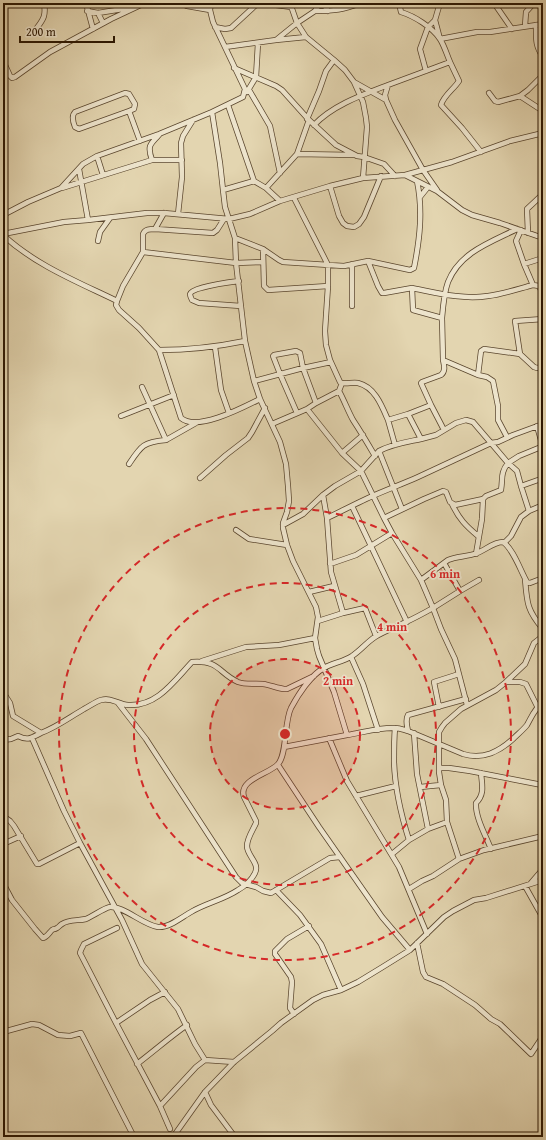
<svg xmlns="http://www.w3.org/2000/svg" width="546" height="1140" viewBox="0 0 546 1140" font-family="'Gentium Book Plus',serif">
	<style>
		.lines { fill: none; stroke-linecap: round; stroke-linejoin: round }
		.minor-casing { stroke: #5a462e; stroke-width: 6 }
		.minor { stroke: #ede4cc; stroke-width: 4.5 }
		.ring { fill: none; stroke: #d62828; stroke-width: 2; stroke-dasharray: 7 5 }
		.centre { fill: #d62828; stroke: #ede4cc; stroke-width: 2 }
		.ring-label { font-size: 12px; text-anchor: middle; font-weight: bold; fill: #d62828; stroke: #ede4cc; stroke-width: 3.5; stroke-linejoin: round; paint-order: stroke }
	</style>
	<rect width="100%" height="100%" fill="#e3d5b0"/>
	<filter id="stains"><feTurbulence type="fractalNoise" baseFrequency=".005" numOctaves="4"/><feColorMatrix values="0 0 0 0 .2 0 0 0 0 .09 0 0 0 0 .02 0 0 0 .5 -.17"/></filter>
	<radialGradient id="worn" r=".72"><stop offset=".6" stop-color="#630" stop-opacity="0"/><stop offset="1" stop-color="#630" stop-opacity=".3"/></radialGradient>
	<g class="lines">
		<g class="minor-casing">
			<path id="minor" d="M58 3H75
				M86 3 93 29
				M181 3 187 6 210 10
				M211 3 210 10 213 22 245 89 243 97 212 112 220 163 223 190 225 207 235 238 236 263 245 341 254 381 260 399 280 442 286 464 288 486 289 501 287 512 283 523V528L287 545 293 561 316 607 318 617 315 638 317 649 319 656 334 692 347 735C361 733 380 727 395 728 400 728 404 730 408 731L463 754C483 760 499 752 514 738 518 734 523 730 527 725 532 716 535 708 543 702
				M269 3 276 5 291 7
				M290 3 297 23 306 37 334 60 345 70 354 82 386 100 395 120 423 170 437 190
				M323 3 328 11
				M494 3 512 29
				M87 11 98 13 129 8
				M315 11C334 11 343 10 361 3
				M98 13 103 23
				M435 20 440 39 477 32H490L543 24
				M536 25C536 38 535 46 543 57
				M525 26 526 12 534 3
				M215 27 225 29 231 28 258 3
				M36 29C44 19 46 15 44 3
				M276 40 306 37
				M225 47 276 40 297 23 315 11 320 3
				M450 62 459 81C454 89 444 95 441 105L462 128 481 152
				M5 65 10 76 12 78 15 77 50 52 111 19 145 3
				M234 68 276 86 282 90 309 120 336 145 357 156 364 157 384 164 395 176
				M426 71 420 49 428 27 435 20 440 3
				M354 82 363 102 366 118 367 127 363 178
				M249 90 270 126 280 173
				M247 92 256 77 258 43
				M489 93 495 101 498 102 520 96 528 90 543 75
				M520 96 543 111
				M386 100 385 95 388 85 450 62C447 55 444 45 440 39 432 27 414 16 401 12L399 3
				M228 105 254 181
				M129 111 134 109 135 104 129 94 125 93 75 112C71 116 73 122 75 127L79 129 129 111 140 141
				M307 119 319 91 326 71 334 60
				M314 125C333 105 362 95 388 85
				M297 154 354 155
				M97 156 103 175
				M152 160H182
				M79 169 88 220
				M405 175 452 162 510 141 543 133
				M330 186 339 216 343 223 347 226 354 227 359 224 364 217 381 176
				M62 188 152 160C147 146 150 144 159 135
				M266 188 280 201
				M223 190 254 181 266 188 297 154 309 120
				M420 197 428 187
				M294 198 328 265V286L325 331 326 345 330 360 340 382 342 383C347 384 353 382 358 383 375 387 382 406 388 420L408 414 421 439 436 435 456 423 466 420 473 422 491 443 498 442 513 435 543 424
				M178 214 182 177 181 143 183 136 193 120
				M3 215 28 202 61 188 83 164 97 156 159 134 212 112
				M155 229 164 213
				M521 230 516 241 524 264 543 258
				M528 233 527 209 543 194
				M3 234 64 222 88 220 147 213H164L229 219 250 214 280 201 330 186 363 178 405 175 437 191 462 210 472 215 500 223 543 238
				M3 235C35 265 78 282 117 301L116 305 119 310 139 328 159 350 181 418C197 432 244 407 260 399
				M235 238 263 249 279 260 283 262 344 266 368 261 378 286 382 293H384L412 288 413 310 442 318 443 360 478 375 487 377 493 381 498 406V420L507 437
				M98 241 100 232 110 218
				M263 249 264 286 268 290 328 286
				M143 252 236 263 263 262
				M368 261 410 270 414 268C420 238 423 210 417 181
				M352 264V306
				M239 281C231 282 192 287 190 294 190 296 191 298 192 300L199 303 241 306
				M533 285 539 286 543 294
				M412 288C437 293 463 300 488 296 503 294 518 289 533 285L524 264
				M117 301 123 286 143 252V234C145 229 150 229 155 229L213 233 217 230 224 219
				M442 318C443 306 444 293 448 282 460 252 491 242 517 229
				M215 347 221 390 229 413
				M159 350C188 350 216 347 245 341
				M520 354 534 367 537 368 543 367
				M478 375 481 351 484 349 520 354 515 321 543 319
				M254 381 303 368 331 362
				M342 383 339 391C344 400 348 411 353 420 361 432 368 444 375 456
				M142 387 166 440 196 423
				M431 405 444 430
				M307 409 342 453 363 435
				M297 413 280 374 273 356 274 355 296 351 300 353 303 368 316 403
				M408 414 431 405 421 383 422 382 441 375C446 371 444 365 443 360
				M121 416 174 395
				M388 420 395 445
				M272 424 307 409 316 403 339 391
				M537 426 542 444 541 447 519 456 508 463 517 471 521 486 538 480H543
				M379 451 402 509
				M129 464C141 446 143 442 166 440
				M200 478 226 455 248 438 252 432 265 408
				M521 486 529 511
				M323 495 335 486 361 471 379 451C392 444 407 442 421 439
				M452 504C459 519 466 526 478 536
				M352 506 407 622
				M327 518 331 572 343 613 365 608 376 636
				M384 518 392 533 421 580
				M283 525 303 514 323 495 327 518C340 512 353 505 366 499 383 491 400 485 418 477L491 443 508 463C500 473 503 479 501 490L486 496 483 499 455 505 450 502 446 492 443 491 424 499 384 518 361 471 342 453
				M236 530 249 539 287 545
				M505 542 511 536 521 517 529 511 543 505
				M476 554 482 519 483 499
				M444 563 460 591 433 608 441 629 455 659 467 705
				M330 564 356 555 392 533
				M525 579C527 603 527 610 543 629
				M460 591 479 580
				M309 592 334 586
				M318 621 343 613
				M351 657 363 684 378 730
				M202 661 246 647 279 645 315 638
				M506 682H520L526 684 537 706
				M3 692 10 703 13 716 41 733C57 727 70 717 84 709 90 706 95 702 101 700 111 697 118 704 128 705 157 707 174 681 192 662 220 660 218 673 238 682 246 685 255 683 263 684 270 685 277 688 284 689H287L314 676
				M118 703 146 739 236 877 242 883 256 887 263 891 271 893 330 858 340 857
				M439 707 434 682 459 674
				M408 731C407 725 405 720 408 715L466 699
				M414 733 417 774 428 829
				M32 738 64 811 80 843 122 920 142 964 178 1009 195 1044 205 1060
				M329 738 347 781 399 867 427 934
				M3 740 11 739 18 736C28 741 31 738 41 733
				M284 747 347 735
				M278 765 319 827 382 917 410 950
				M439 768H449L470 771 542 785
				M481 773C482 785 485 794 476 803 475 817 486 836 491 849
				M420 787 441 785
				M356 796 396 786
				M3 816 10 821 14 826 37 864H39L80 843
				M447 822 446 800 441 785 439 772V732L442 727 445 723 461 709 496 690 506 682 525 664 534 643 543 636
				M3 844 21 836
				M392 854 409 840C401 815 395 789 394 762 394 751 394 739 395 728
				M459 859 484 850 543 836
				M3 883 12 900 35 929 43 938C47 937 49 933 52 930 55 928 54 930 57 928 59 927 60 925 62 924 69 919 78 921 86 919 93 916 104 908 110 907 124 906 143 925 158 927 169 928 182 917 191 912 206 903 223 900 238 890 245 886 251 881 255 873 260 863 247 856 247 846 247 838 253 830 256 823V821L244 797C238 779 270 774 278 764 287 755 284 722 291 708 298 695 311 675 324 668 332 663 343 662 352 656 360 651 367 642 375 637 385 631 396 627 406 622 415 618 424 613 433 608L421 580 448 560C457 556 467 557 477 553 486 550 493 542 503 542 513 548 521 572 527 582L530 583 543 578
				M531 883 543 869
				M525 886 543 918
				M409 889 422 881 433 876 459 859 447 822 428 829 409 840
				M276 890 300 915 321 944 341 990
				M117 928 84 944 81 950 80 953 116 1023 160 1106 170 1129
				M417 943 423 972 426 977 443 984 475 1005 491 1019 500 1024 531 1054 541 1039 543 1033
				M294 1014 290 1008 292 982 291 977 275 954V951L287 939 309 926
				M116 1023 150 1000 165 992
				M3 1032 32 1024 39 1025 58 1035 70 1036 81 1033 134 1137
				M137 1064C154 1051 170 1037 187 1025
				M205 1092 211 1105 235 1137
				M160 1106 196 1067 205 1060 234 1062
				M173 1137 205 1092 234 1062 272 1031 281 1023 313 1000 323 995 341 990 358 982 381 968 410 950 444 917 453 911 474 900 486 898 543 880"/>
		</g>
		<use href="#minor" class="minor"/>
	</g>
	<circle cx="285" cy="734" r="75" fill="#d62828" fill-opacity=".12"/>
	<g class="ring">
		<circle cx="285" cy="734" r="75"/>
		<circle cx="285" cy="734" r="151"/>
		<circle cx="285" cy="734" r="226"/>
	</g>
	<circle cx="285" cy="734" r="6" class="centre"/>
	<g class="ring-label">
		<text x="445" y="578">6 min</text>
		<text x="392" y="631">4 min</text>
		<text x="338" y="685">2 min</text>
	</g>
	<rect width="546" height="1140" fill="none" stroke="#e3d5b0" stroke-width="16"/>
	<rect x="4" y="4" width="538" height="1132" fill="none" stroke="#2c1702" stroke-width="2"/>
	<rect x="8" y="8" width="530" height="1124" fill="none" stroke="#2c1702"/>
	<path d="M20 36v6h94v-6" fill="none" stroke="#2c1702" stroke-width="2"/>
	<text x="26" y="36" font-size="12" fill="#2c1702" stroke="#ede4cc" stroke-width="3" paint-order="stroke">200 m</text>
	<rect width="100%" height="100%" filter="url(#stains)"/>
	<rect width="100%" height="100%" fill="url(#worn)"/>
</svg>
